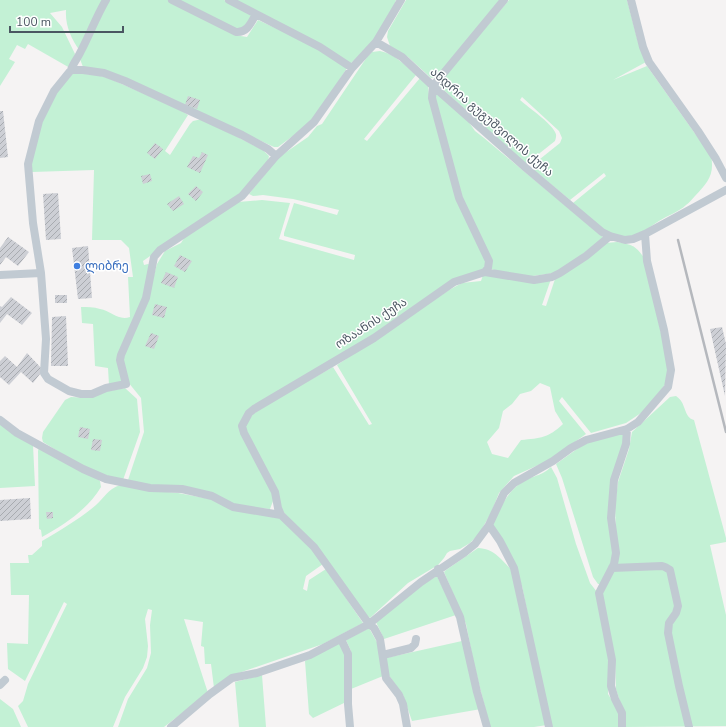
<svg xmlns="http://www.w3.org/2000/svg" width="726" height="727" viewBox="0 0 726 727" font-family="'Nunito Sans','Noto Sans Georgian',sans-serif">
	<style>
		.green { fill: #c3f1d5; fill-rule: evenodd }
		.building { fill: url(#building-hatch) }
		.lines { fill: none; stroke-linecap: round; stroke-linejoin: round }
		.minor { stroke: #c1cad2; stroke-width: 8 }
		.rail { stroke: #b5b8bd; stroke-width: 2.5 }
		.shop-dot { fill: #3f7fe0; stroke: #fff; stroke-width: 1.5 }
		.labels { text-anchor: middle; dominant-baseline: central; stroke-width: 3; stroke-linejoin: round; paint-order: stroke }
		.street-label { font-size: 12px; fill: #4a5661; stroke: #fff }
		.shop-label { font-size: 12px; fill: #366cbe; stroke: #fff; text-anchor: start }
	</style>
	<defs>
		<pattern id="building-hatch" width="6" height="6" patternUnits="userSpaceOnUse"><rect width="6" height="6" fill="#cdcfd5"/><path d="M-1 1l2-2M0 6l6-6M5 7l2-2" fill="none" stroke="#a8abb0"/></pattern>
	</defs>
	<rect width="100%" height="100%" fill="#f5f3f3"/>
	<path class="green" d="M0 0H104L80 51C71 39 65 25 66 10L50 13 62 27 75 54 70 68 28 44 25 49 17 45 9 59 15 62 0 86Z
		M108 0H168L192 10 234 35 247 37 258 20 312 45 347 68 313 121 278 147H274L164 96 83 67 80 59Z
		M175 0H224L253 16 246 27 235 30Z
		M234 0H396L392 12 375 41 350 64Z
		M406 0H503L436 77 431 78 408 57 390 46 387 37 388 31Z
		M509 0H627L638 42 646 62 613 80 647 66 711 156C715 175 707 183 695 196 692 199 689 203 686 205 679 212 668 215 659 221 648 228 636 239 621 237 604 234 585 214 573 203L606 176 604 173 570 200 535 171 533 169 535 163 560 143 562 138 559 131 522 97 520 100C529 108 550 122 555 132 557 135 556 138 555 141L526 164 438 85 441 80Z
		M380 51C395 54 405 65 416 75L364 139 367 141 420 78 428 86 429 94 446 159 487 264 483 269 363 341 241 420 273 494V501L270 509 244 507 234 504 210 494 149 486 128 480 144 432 141 398 128 382 122 358 147 300 157 264 165 251 181 243 186 235 238 202 262 200 290 203 279 239 354 260 355 255 284 236V233L294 203 337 215 339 210 293 199 263 195 253 196 249 194 279 157 308 137 317 126 322 124 367 57 372 52Z
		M73 73 97 75 108 78 179 109 188 115 165 151 170 155 190 124 193 121 202 119 263 150 269 156 268 161 242 192 143 261 144 265 148 264 150 265 143 298 122 347 124 381 109 385 108 368 95 366 93 324 82 323 81 307C87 307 94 307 100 309 111 311 118 321 130 317L128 277H133L129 248 121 240H92L94 170 32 172V161L42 121 57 92Z
		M435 92 466 118 475 131 484 138 603 237 600 241 568 265 554 273 526 277 490 269 462 203 434 94Z
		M617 242C633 245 635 245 645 259L669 370 668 381 644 411 626 423 591 433 562 397 559 401 586 434 565 449 554 458 514 476 499 493 491 513 479 534 470 543 460 549 450 551 447 553 444 558 438 565 408 583 370 618 367 616 282 510 245 430V425L253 414 283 395 333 367 369 425 372 424 337 365 449 290 462 283 481 281 483 275 551 279 542 305 546 306 555 279 606 243ZM540 383 550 387 555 411 563 424C548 438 541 438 521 440L508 458 492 454 487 442 499 428 503 411 512 404 520 394 531 391Z
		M125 388 137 399 140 432 123 480C93 474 69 458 43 442L42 438 43 432 65 400 71 397 90 398 103 392Z
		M676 396C687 403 683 417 694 420L726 538V542L710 545 726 615V726L625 727 624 714 616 689 615 659 601 594 617 564 615 507 618 482 629 449 632 432 670 397Z
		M0 422 33 445 35 486 0 488Z
		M622 433 624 436V440L612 478 613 556 610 567 601 584H598L593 577 562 478 556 464 584 444Z
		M39 447 93 475 100 481 101 487C88 509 64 525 42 537L41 530 39 529 38 451Z
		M551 467 557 478 576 544 590 583 597 592 610 660 608 694 619 712 620 727H551L522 586 492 524C501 507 508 489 526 480 538 474 541 476 551 467Z
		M120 485 148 490 178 493 210 499 281 518 311 547 323 564 306 576 303 589 307 591 309 580 326 569 363 623 323 644 233 675 214 688 211 664H205L204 647 201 646 203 622 184 619 208 693 164 727H118L128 699 147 668 151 653 150 625 152 610 148 609 145 619 148 646 147 657 143 668 125 697 113 727H28L18 706 23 701 28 684 67 604 64 602 25 681 8 669 7 643 28 644 29 595H11L10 563H29L28 555H32L42 546V541C59 531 81 518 96 505 105 497 108 489 120 485Z
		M478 548C495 549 500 559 512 570L547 725 534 727H490L474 664 466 624 444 572 446 570Z
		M437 576 456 615 384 639 376 622 420 586Z
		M369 628 378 644 383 676 351 689V651L346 640Z
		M462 641 481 709 412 721 403 695 388 674 386 658Z
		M340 642 345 654 344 703 313 718 309 714 305 661Z
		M262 675 266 727H239L235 682Z
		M0 699 13 709 21 727H0Z"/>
	<path class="building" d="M188 96 200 100 197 109 185 105Z
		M0 111H3L8 157 0 158Z
		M155 143 163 149 155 159 147 153Z
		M202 152 208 155 200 173 187 167 193 156 199 158Z
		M150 174 152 181 143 184 141 176Z
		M196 186 203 192 196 201 188 194Z
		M58 193 61 239 46 240 43 194Z
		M179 196 184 204 173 211 167 204Z
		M8 237 29 252 18 266 6 257 0 265V248Z
		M88 246 92 298 78 299 72 248Z
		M180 255 192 261 185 272 174 266Z
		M166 272 178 277 174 288 161 283Z
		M55 295H67V303H55Z
		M11 297 32 313 22 325 7 314 0 323V306L2 307Z
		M155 304 167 307 164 318 152 315Z
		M66 316 68 366H51L52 317Z
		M722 327 726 344 725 396 710 329Z
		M151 333 159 336 154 349 145 346Z
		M27 353 43 370 33 383 21 372 9 385 0 377V361L5 356 17 367Z
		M80 427 90 429 88 439 78 437Z
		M93 439 102 440 100 451 91 450Z
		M30 498 31 519 0 521V500Z
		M46 512H53V518L47 519Z"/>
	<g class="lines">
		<path class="minor" d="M172 0 236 32C247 33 251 23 256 14
			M229 0 320 47 352 68
			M631 0 643 47 649 62 698 131 716 159 726 178
			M376 42 402 57 433 86 526 168 602 232 610 236 625 240 633 239 645 234 726 190
			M71 70C73 63 78 58 81 51 90 34 96 17 106 0
			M276 156 268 149 242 135 125 81 104 73 83 70H71L54 91 39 121 28 164 33 223 41 273 46 339 44 373 48 379 69 391 81 394H92L106 388 126 384 120 360 121 355 146 298 154 257 160 250 242 196 276 156 314 122 352 68 376 42 401 0
			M485 272 488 268 489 261 459 198 432 98 433 86 504 0
			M0 275 41 273
			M0 420 17 433 83 469 106 479 150 488 182 489 212 496 233 507 281 515 314 547 369 624 374 628 380 639 386 678 399 695 403 704 407 727
			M281 515 278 508 275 492 244 433 242 426 249 413 254 409 374 338 454 282 485 272 534 280 552 277 560 273 586 256 610 236
			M489 525 500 541 514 568 549 727
			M612 568 662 566 665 567 670 570 678 606 676 613 669 623 668 633 679 686 689 727
			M438 569 460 617 477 692 487 727
			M341 639 348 654V704L350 727
			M383 655 411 648 415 644 416 639
			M0 685 5 680
			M171 727 210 694 232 678 257 673 310 655 369 624 421 582 464 553 475 544 489 525 504 493 514 483 553 461 571 448 586 440 627 429 638 422 668 387 671 370 664 330 647 261 645 234
			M622 727V713L615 699 611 686 612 660 599 593 614 564 616 553 611 518 614 480 626 444 627 429"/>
		<path class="rail" d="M678 240 726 432"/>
	</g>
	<circle class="shop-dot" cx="77" cy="266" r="4"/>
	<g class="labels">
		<g class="street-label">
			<text transform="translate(492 122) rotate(41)">ანდრია გუგუშვილის ქუჩა</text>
			<text transform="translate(371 323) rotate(-33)">ოზაანის ქუჩა</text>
		</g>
		<g class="shop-label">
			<text x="85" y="266">ლიბრე</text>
		</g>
	</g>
	<path d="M10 26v6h113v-6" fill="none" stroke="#4a5661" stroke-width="2"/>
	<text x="16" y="26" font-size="12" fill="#4a5661" stroke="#ffffff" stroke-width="3" paint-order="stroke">100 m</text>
</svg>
